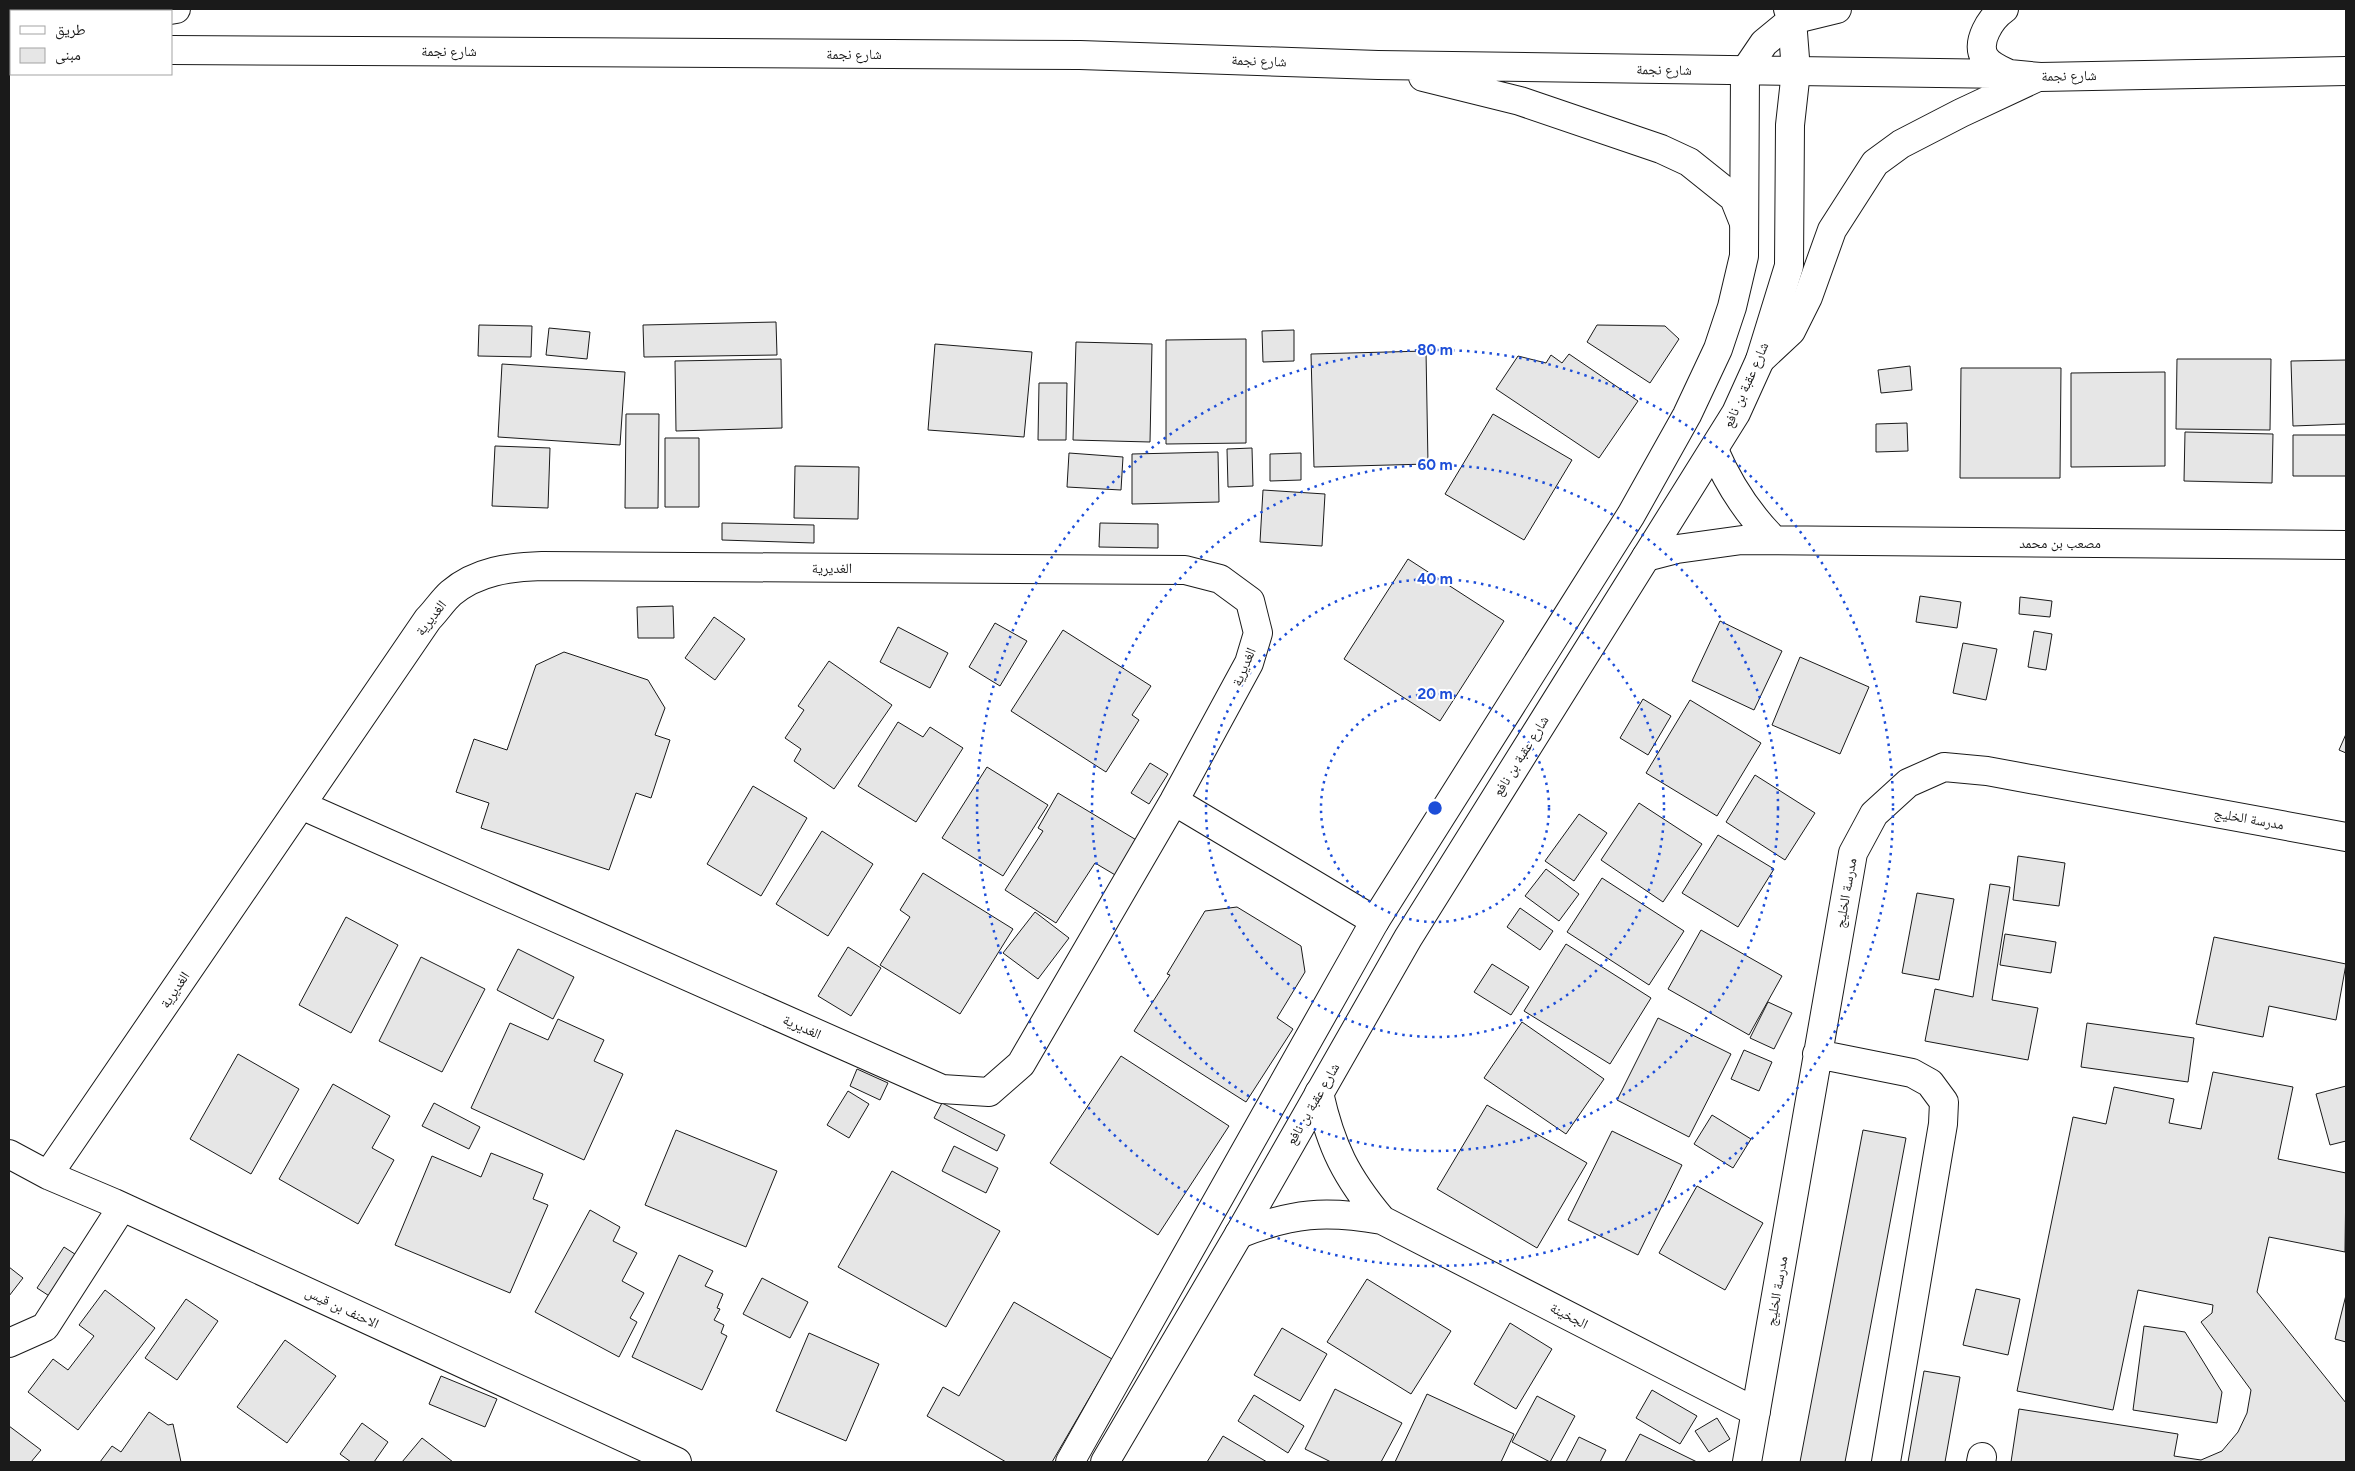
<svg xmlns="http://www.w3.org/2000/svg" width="2355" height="1471" viewBox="0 0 2355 1471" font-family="Figtree,'Noto Naskh Arabic',sans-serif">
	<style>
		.building { fill: #e6e6e6; stroke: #1a1a1a }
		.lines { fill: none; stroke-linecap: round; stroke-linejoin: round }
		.street-casing { stroke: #1a1a1a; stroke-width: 30 }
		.secondary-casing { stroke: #1a1a1a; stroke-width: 30 }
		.primary-casing { stroke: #1a1a1a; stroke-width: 30 }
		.street { stroke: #fff; stroke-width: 28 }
		.secondary { stroke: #fff; stroke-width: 28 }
		.primary { stroke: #fff; stroke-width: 28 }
		.ring { fill: none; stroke: #1d4ed8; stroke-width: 2.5; stroke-dasharray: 2.5 5 }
		.labels { text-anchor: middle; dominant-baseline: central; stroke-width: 4; stroke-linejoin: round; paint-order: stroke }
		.street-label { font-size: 14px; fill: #1a1a1a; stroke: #fff }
		.centre { fill: #1d4ed8; stroke: #fff; stroke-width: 2.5 }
		.ring-label { font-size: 15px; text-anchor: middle; font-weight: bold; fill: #1d4ed8; stroke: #fff; stroke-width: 4; stroke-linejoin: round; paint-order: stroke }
	</style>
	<rect width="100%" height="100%" fill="#fff"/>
	<path class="building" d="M776 322 777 355 644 357 643 325Z
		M479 325 532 326 531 357 478 356Z
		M1597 325 1665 326 1679 339 1650 383 1587 342Z
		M549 328 590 332 587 359 546 355Z
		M1294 330V361L1263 362 1262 331Z
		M1246 339V443L1166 444V340Z
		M1076 342 1152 344 1150 442 1073 440Z
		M935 344 1032 352 1024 437 928 430Z
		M1426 351 1428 464 1314 467 1311 354Z
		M1569 354 1638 401 1599 458 1496 389 1518 356 1546 363 1551 355 1562 363Z
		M781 359 782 428 676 431 675 361Z
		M2177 359H2271L2270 430 2176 429Z
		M2346 360V424L2293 426 2291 361Z
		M502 364 625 372 620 445 498 437Z
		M1910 366 1912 390 1881 393 1878 370Z
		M1961 368H2061L2060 478H1960Z
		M2165 372V466L2071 467V373Z
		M1039 383H1067L1066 440H1038Z
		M626 414H659L658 508H625Z
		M1493 414 1572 460 1524 540 1445 494Z
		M1907 423 1908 451 1876 452V424Z
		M2185 432 2273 434 2272 483 2184 481Z
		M2293 435H2346V476H2293Z
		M665 438H699V507H665Z
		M495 446 550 448 548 508 492 506Z
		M1252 448 1253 486 1228 487 1227 449Z
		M1218 452 1219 502 1132 504V454Z
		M1069 453 1123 457 1121 490 1067 487Z
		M1301 453V480L1270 481V454Z
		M795 466 859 467 858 519 794 518Z
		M1263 490 1325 494 1322 546 1260 542Z
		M722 523 814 525V543L722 540Z
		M1100 523 1158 524V548L1099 547Z
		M1408 559 1504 621 1440 721 1344 659Z
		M1920 596 1961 602 1957 628 1916 622Z
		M2020 597 2052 601 2050 617 2019 614Z
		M673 606 674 638H638L637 607Z
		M714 617 745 639 715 680 685 658Z
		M1720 621 1782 651 1754 710 1692 681Z
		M995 623 1027 641 1000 686 969 667Z
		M898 627 948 653 930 688 880 662Z
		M1063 630 1151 686 1132 715 1139 720 1106 772 1011 711Z
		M2034 631 2052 634 2046 670 2028 667Z
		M1963 643 1997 649 1986 700 1953 693Z
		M564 652 648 680 665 708 655 735 670 740 651 798 636 793 609 870 481 828 489 803 456 792 474 739 507 750 536 665Z
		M1800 657 1869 687 1840 754 1772 725Z
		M829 661 892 705 834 789 794 761 801 749 785 738 804 710 798 706Z
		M1643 699 1671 716 1648 755 1620 738Z
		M1690 700 1761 743 1717 816 1646 773Z
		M898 722 923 737 930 727 963 748 916 822 858 786Z
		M2346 734V753L2339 750Z
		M1150 763 1168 774 1149 804 1131 793Z
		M987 767 1048 805 1003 876 942 838Z
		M1755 775 1815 813 1785 860 1726 822Z
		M753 786 807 818 761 896 707 864Z
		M1058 793 1143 844 1122 879 1095 863 1056 923 1005 890 1043 831 1038 828Z
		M1639 803 1702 844 1663 902 1601 860Z
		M1579 814 1607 833 1574 881 1545 861Z
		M822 831 873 864 828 936 776 904Z
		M1718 835 1774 869 1738 927 1682 893Z
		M2018 856 2065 863 2059 906 2013 900Z
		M1546 869 1579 894 1559 921 1525 896Z
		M923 873 1013 929 960 1014 880 965 910 917 900 910Z
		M1602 878 1684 931 1649 985 1567 932Z
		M1990 884 2010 887 1992 1000 2038 1008 2028 1060 1925 1041 1935 989 1973 997Z
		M1917 893 1954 899 1939 980 1902 973Z
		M1237 907 1301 946 1305 972 1277 1018 1293 1029 1246 1102 1134 1031 1170 975 1167 974 1205 911Z
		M1520 908 1553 931 1540 950 1507 927Z
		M1035 912 1069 938 1038 979 1003 953Z
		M346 917 398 945 351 1033 299 1005Z
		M1701 930 1782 976 1749 1035 1668 989Z
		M2005 934 2056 942 2051 973 2000 965Z
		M2214 937 2346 964 2336 1020 2269 1006 2263 1037 2196 1024Z
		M1566 944 1651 998 1610 1064 1524 1011Z
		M848 947 881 968 851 1016 818 996Z
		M518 949 574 977 553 1019 497 990Z
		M421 957 485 989 442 1072 379 1041Z
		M1492 964 1529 987 1511 1015 1474 992Z
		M1768 1002 1792 1013 1774 1049 1750 1038Z
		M1658 1018 1731 1054 1689 1137 1617 1100Z
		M558 1019 604 1040 594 1061 623 1074 584 1160 471 1108 510 1023 548 1040Z
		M1522 1022 1604 1079 1566 1134 1484 1078Z
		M2087 1023 2194 1038 2188 1082 2081 1067Z
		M1744 1050 1772 1062 1759 1091 1731 1079Z
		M238 1054 299 1089 251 1174 190 1139Z
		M1121 1056 1229 1126 1158 1235 1050 1163Z
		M857 1069 888 1083 880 1100 850 1086Z
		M2213 1072 2293 1087 2278 1159 2346 1173 2345 1252 2269 1237 2257 1292 2346 1403V1462H2011L2019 1409 2178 1434 2174 1456 2201 1460 2222 1451 2238 1432 2247 1413 2251 1390 2201 1322 2212 1313 2213 1305 2138 1290 2113 1410 2017 1391 2073 1117 2106 1124 2114 1087 2174 1099 2169 1123 2201 1129Z
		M333 1084 390 1116 372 1148 394 1160 358 1224 279 1179Z
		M2346 1086V1141L2330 1145 2316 1094Z
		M848 1091 869 1104 849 1138 827 1125Z
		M434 1103 480 1127 469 1149 422 1126Z
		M942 1103 1005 1135 997 1151 934 1118Z
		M1487 1105 1587 1163 1537 1248 1437 1189Z
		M1712 1115 1751 1139 1733 1168 1694 1144Z
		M676 1130 777 1171 746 1247 645 1205Z
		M1863 1130 1906 1138 1845 1462H1800Z
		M1612 1131 1682 1165 1638 1255 1568 1220Z
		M954 1146 998 1168 986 1193 942 1171Z
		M491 1153 543 1174 533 1199 548 1205 510 1293 395 1245 432 1156 481 1177Z
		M892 1171 1000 1231 946 1327 838 1267Z
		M1697 1186 1763 1223 1725 1290 1659 1253Z
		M590 1210 620 1227 613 1241 637 1253 622 1281 644 1293 630 1318 637 1322 619 1357 535 1312Z
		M64 1247 84 1260 57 1301 37 1288Z
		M679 1255 713 1271 705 1286 723 1294 717 1308 720 1309 714 1320 724 1325 721 1333 727 1336 702 1390 632 1357Z
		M9 1267 23 1278 9 1296Z
		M762 1278 808 1302 790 1338 743 1314Z
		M1367 1279 1451 1331 1411 1394 1327 1342Z
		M1976 1289 2020 1299 2008 1355 1963 1345Z
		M105 1290 155 1328 78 1430 28 1392 53 1359 68 1370 94 1336 79 1325Z
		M2346 1295V1342L2335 1339Z
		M186 1299 218 1321 177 1380 145 1358Z
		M1014 1302 1112 1359 1052 1462H1006L927 1416 943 1387 959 1396Z
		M1510 1323 1552 1349 1516 1409 1474 1384Z
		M2144 1326 2185 1332 2222 1392 2217 1423 2133 1410Z
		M1282 1328 1327 1354 1300 1401 1254 1375Z
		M809 1333 879 1364 846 1441 776 1411Z
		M285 1340 336 1376 287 1443 237 1407Z
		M1924 1371 1960 1377 1945 1462H1908Z
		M441 1376 497 1399 485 1427 429 1404Z
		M1335 1389 1402 1423 1381 1462H1331L1305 1449Z
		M1652 1390 1697 1416 1680 1444 1636 1418Z
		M1427 1394 1514 1434 1501 1462H1395Z
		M1254 1395 1304 1426 1288 1453 1238 1421Z
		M1537 1396 1575 1416 1550 1462 1512 1442Z
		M149 1412 168 1425 173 1424 181 1462H100L112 1446 121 1452Z
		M1717 1418 1730 1439 1709 1452 1695 1431Z
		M362 1423 388 1442 374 1462H351L340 1454Z
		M9 1426 41 1450 31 1462H9Z
		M1640 1434 1697 1462H1625Z
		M1223 1436 1267 1462H1207Z
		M1579 1437 1606 1450 1600 1462H1566Z
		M422 1438 453 1462H402Z"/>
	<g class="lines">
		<g class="street-casing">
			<path id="street" d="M1714 450C1729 485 1747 513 1774 540
				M1646 557 1677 549 1742 540 2346 545
				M1174 801 1375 921
				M1817 1054 1912 1073 1930 1083 1944 1102 1943 1124 1886 1462
				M1319 1093C1331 1147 1346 1177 1382 1220
				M9 1154 48 1175 114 1203 677 1462
				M48 1175 428 619C436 611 443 600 451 593 477 571 510 567 542 566L1185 570 1220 579 1250 601 1258 633 1249 663 1174 801 1021 1064 989 1092 942 1089 301 805
				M1239 1234C1292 1213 1325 1210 1382 1220L1756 1412
				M9 1343 45 1327 122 1207
				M1747 1462 1853 853 1874 814 1908 783 1944 767 1987 771 2346 837
				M1981 1462 1982 1457"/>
		</g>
		<g class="secondary-casing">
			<path id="secondary" d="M1070 1462 1375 921 1631 515 1687 415 1718 349 1732 307 1744 256 1745 71
				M1105 1462 1239 1234 1408 938 1736 413 1760 360 1789 266 1790 125 1796 71 1792 20 1788 9"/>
		</g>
		<g class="primary-casing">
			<path id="primary" d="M2004 9C1991 18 1975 42 1985 58 1990 66 2001 70 2009 74
				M164 11 176 9
				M9 45 11 44
				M171 50 1080 55 1378 65 2009 74 2040 77 2346 71
				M1745 71 1764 43 1792 20 1837 9
				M1423 77 1520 101 1661 149 1689 162 1734 198 1744 223
				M1760 360 1791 331 1808 297 1832 230 1875 163 1901 144 1961 113 2038 77"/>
		</g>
		<use href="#street" class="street"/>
		<use href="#secondary" class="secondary"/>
		<use href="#primary" class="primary"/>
	</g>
	<g class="ring">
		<circle cx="1435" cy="808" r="114"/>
		<circle cx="1435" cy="808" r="229"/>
		<circle cx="1435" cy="808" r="343"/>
		<circle cx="1435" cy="808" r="458"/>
	</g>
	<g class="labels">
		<g class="street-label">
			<text x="449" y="51">شارع نجمة</text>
			<text x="854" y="54">شارع نجمة</text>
			<text transform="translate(1259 61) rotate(2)">شارع نجمة</text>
			<text transform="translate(1664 70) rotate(1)">شارع نجمة</text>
			<text transform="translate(2069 76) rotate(-1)">شارع نجمة</text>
			<text transform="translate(1746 385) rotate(-66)">شارع عقبة بن نافع</text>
			<text x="2060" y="543">مصعب بن محمد</text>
			<text x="832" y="568">الغديرية</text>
			<text transform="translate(431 618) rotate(-52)">الغديرية</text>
			<text transform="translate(1244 667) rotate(-67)">الغديرية</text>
			<text transform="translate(1521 756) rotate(-58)">شارع عقبة بن نافع</text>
			<text transform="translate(2249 819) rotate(10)">مدرسة الخليج</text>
			<text transform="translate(1846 893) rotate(-80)">مدرسة الخليج</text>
			<text transform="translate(175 990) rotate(-56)">الغديرية</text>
			<text transform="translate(802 1027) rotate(24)">الغديرية</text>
			<text transform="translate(1313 1104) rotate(-60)">شارع عقبة بن نافع</text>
			<text transform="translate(1777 1291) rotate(-80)">مدرسة الخليج</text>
			<text transform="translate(342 1308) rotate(25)">الاحنف بن قيس</text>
			<text transform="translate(1569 1316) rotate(27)">الجخينة</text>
		</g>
	</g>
	<circle cx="1435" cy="808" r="8" class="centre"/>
	<g class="ring-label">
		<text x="1435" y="355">80 m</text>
		<text x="1435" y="470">60 m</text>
		<text x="1435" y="584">40 m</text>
		<text x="1435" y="699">20 m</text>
	</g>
	<rect width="2355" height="1471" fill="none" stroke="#1a1a1a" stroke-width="20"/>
	<rect x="10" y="10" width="162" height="65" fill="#ffffff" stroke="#a3a3a3"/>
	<rect x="20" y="26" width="25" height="8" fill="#ffffff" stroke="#a3a3a3"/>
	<text x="55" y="35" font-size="15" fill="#1a1a1a">طريق</text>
	<rect x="20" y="48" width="25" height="15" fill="#e6e6e6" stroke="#a3a3a3"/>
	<text x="55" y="60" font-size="15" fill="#1a1a1a">مبنى</text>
</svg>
